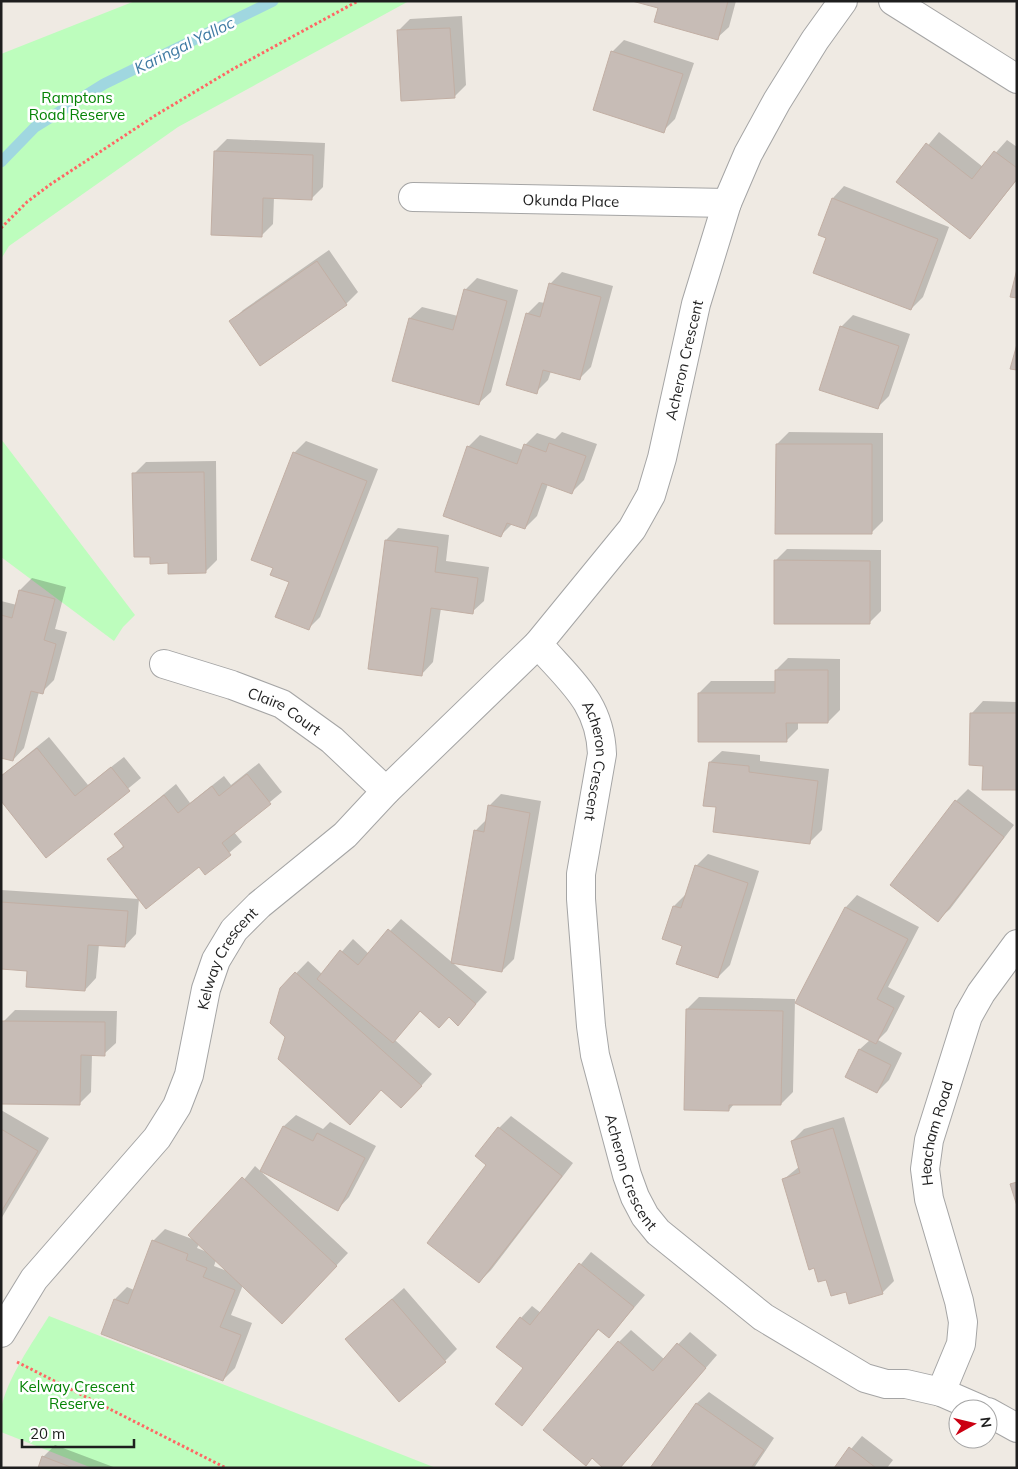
<svg xmlns="http://www.w3.org/2000/svg" width="1018" height="1469" viewBox="0 0 1018 1469" font-family="Mulish,sans-serif">
	<style>
		.park { fill: #bdfdbd }
		.shadow { fill: #0003; fill-rule: evenodd }
		.lines { fill: none; stroke-linecap: round; stroke-linejoin: round }
		.stream { stroke: #a0d7e0; stroke-width: 11 }
		.building { fill: #c7bcb6; stroke: #c2afa4 }
		.street-casing { stroke: #a5a5a5; stroke-width: 30 }
		.path { stroke: #ff6664; stroke-width: 3; stroke-dasharray: 2.5 2.5; stroke-linecap: butt }
		.street { stroke: #fff; stroke-width: 28 }
		.labels { text-anchor: middle; dominant-baseline: central; stroke-width: 5; stroke-linejoin: round; paint-order: stroke }
		.park-label { font-size: 15px; fill: #058305; stroke: #fff }
		.street-label { font-size: 15px; fill: #1e1e1e; stroke: #fff }
		.water-label { font-size: 16px; font-style: italic; fill: #3f7aa3; stroke: #fff }
	</style>
	<rect width="100%" height="100%" fill="#efeae3"/>
	<path class="park" d="M135 1H409L178 127 9 246 1 259V54Z
		M1 439 135 615 123 627 114 641 1 557Z
		M49 1316 436 1468H92L1 1432C1 1425 0 1416 1 1409 7 1378 33 1342 49 1316Z"/>
	<path class="shadow" d="M637 1H736L729 27 717 38 660 8Z
		M462 16 466 85 454 97 398 31 410 19Z
		M624 40 694 63 675 119 663 131 612 52Z
		M939 132 983 167 1007 140 1017 147V180L970 238 898 182Z
		M227 139 325 143 323 187 311 199 274 197 273 224 261 236 215 151Z
		M844 186 949 227 923 297 911 309 827 237 833 198Z
		M329 250 358 292 346 304 261 364 231 322 243 310Z
		M562 272 613 286 591 367 579 379 551 371 548 380 536 392 527 314 539 302 545 303 550 284Z
		M477 278 518 290 491 392 479 403 410 318 422 307 458 316 465 290Z
		M853 315 910 334 889 396 877 408 841 327Z
		M562 432 597 444 584 480 572 492 548 484 537 516 525 528 513 523 501 535 468 447 480 435 523 450 525 445 537 433 555 439Z
		M789 432 883 433V521L871 533 777 444Z
		M306 441 378 469 320 617 308 629 290 582 275 568 294 453Z
		M216 461 217 560 205 572 169 562 134 474 146 462Z
		M398 528 449 535 446 561 489 567 484 601 472 612 441 608 433 662 422 674 386 540Z
		M787 549 881 550V611L869 623 775 561Z
		M32 578 66 587 55 629 67 632 54 680 42 692H39L24 748 13 760 1 757V601L17 605 20 590Z
		M788 658 840 659V710L828 722H798V729L786 741 699 693 711 681H776V670Z
		M983 701 1017 702V789L984 764 972 713Z
		M49 737 88 785 124 757 141 778 46 856 1 776Z
		M722 751 760 755V761L829 769 822 830 810 842 710 762Z
		M259 763 282 792 234 832 242 842 205 873 199 865 109 860 124 845 116 834 176 784 190 803 224 776 231 785Z
		M968 789 1014 825 950 909 938 920 892 885 956 801Z
		M501 794 541 801 514 959 502 971 475 831 487 819 489 806Z
		M708 854 759 871 730 965 718 977 683 945 664 938 674 906 686 894 696 866Z
		M1 890 139 899 136 934 125 946 99 944 96 978 85 990 28 970 1 968Z
		M857 895 919 927 888 987 905 996 887 1031 878 1040 902 1053 889 1080 877 1092 847 1076 860 1049 870 1040 846 907Z
		M401 919 487 992 458 1024 449 1016 421 1010 395 1040 432 1074 413 1095 382 1089 286 1037 281 989 308 961 322 974 353 939 369 954Z
		M699 997 795 999 793 1092 781 1104 735 1103 729 1110 687 1009Z
		M15 1010 117 1011 116 1043 104 1054H92L91 1092 79 1104 3 1022Z
		M1 1110 49 1138 1 1219Z
		M296 1115 323 1129 330 1122 376 1146 349 1197 338 1209 262 1170 284 1126Z
		M511 1116 573 1163 491 1270 479 1282 488 1165 499 1128Z
		M844 1117 894 1281 882 1293 846 1291 827 1278 784 1179 800 1166 792 1141 804 1129Z
		M255 1166 348 1253 294 1311 243 1285 231 1315 252 1323 235 1368 223 1380 103 1333 115 1299 127 1287 134 1290 153 1241 165 1229 195 1240ZM199 1244 207 1252 197 1248ZM216 1260 227 1271 214 1266Z
		M591 1252 645 1295 609 1337 599 1329 522 1424 525 1368 521 1318 532 1306 541 1313Z
		M404 1288 457 1349 445 1361 359 1328Z
		M631 1330 664 1359 690 1332 717 1355 620 1468 593 1457 586 1465 619 1342Z
		M709 1392 774 1438 754 1468H652L697 1403Z
		M862 1436 893 1460 887 1468H835Z
		M55 1445 116 1468H40L43 1457Z"/>
	<g class="lines">
		<path class="stream" d="M1 162 35 127 104 84 273 1"/>
	</g>
	<path class="building" d="M632 1H728L718 40 654 22 658 8Z
		M450 28 455 98 401 101 397 30Z
		M611 51 683 74 664 133 593 110Z
		M926 143 972 179 994 151 1017 168V179L970 239 896 182Z
		M214 151 313 155 312 200 263 198 262 237 211 235Z
		M832 198 938 239 911 310 813 273 826 238 818 235Z
		M317 261 347 305 260 366 229 321Z
		M1017 269V298L1010 297Z
		M549 283 601 297 580 380 543 370 537 394 506 385 526 313 540 317Z
		M464 289 507 301 479 405 392 381 409 318 453 330Z
		M840 326 899 346 878 409 819 390Z
		M1017 344V370L1010 369Z
		M549 443 586 456 572 494 542 483 525 529 507 523 501 537 443 516 467 446 517 464 524 444 546 452Z
		M776 444H872V534H775Z
		M293 452 367 481 309 630 275 617 289 582 270 575 273 568 251 560Z
		M204 472 206 573 168 574V563L150 564V557H134L132 473Z
		M385 540 438 547 435 572 478 578 473 614 431 608 422 676 368 669Z
		M774 560 870 561V624H774Z
		M19 590 55 599 44 640 56 644 43 694 31 691 13 761 1 758V615L12 618Z
		M775 670H828V723H786L787 742H698V693H775Z
		M970 713H1017V790H982L983 766 969 765Z
		M37 748 75 796 111 767 130 791 46 858 1 801V776Z
		M709 762 749 766V772L818 781 810 844 713 832 716 807 703 806Z
		M247 774 271 804 222 843 231 855 205 875 199 867 146 909 107 859 124 847 114 834 164 795 178 813 212 786 219 796Z
		M955 800 1004 837 938 922 890 885Z
		M488 805 530 813 502 972 451 963 474 830 484 832Z
		M695 865 748 883 718 978 676 964 682 946 662 939 673 906 681 908Z
		M1 902 128 911 125 947 88 945 85 991 26 987 27 971 1 969Z
		M845 907 908 939 877 999 894 1008 876 1044 795 1003Z
		M388 929 476 1004 458 1026 449 1017 439 1028 420 1011 393 1043 317 979 340 950 358 965Z
		M295 972 422 1086 401 1108 381 1090 350 1125 278 1059 285 1037 270 1023 280 988Z
		M686 1009 783 1011 781 1105H729V1111L684 1110Z
		M1 1021 105 1022V1056L81 1055 80 1105 1 1104Z
		M859 1049 891 1065 877 1093 845 1077Z
		M283 1126 313 1141 317 1133 365 1158 338 1211 260 1171Z
		M498 1127 562 1176 479 1283 427 1243 486 1165 475 1156Z
		M833 1128 883 1294 849 1304 846 1292 831 1296 826 1280 818 1282 814 1268 809 1270 782 1179 800 1173 791 1141Z
		M1 1129 38 1151 1 1212Z
		M242 1177 337 1266 282 1324 188 1235Z
		M1017 1182V1206L1010 1184Z
		M152 1240 188 1254 186 1260 207 1268 203 1277 235 1290 220 1327 241 1335 223 1381 101 1334 114 1299 128 1304Z
		M579 1263 634 1307 609 1338 598 1329 522 1426 495 1404 523 1368 496 1347 520 1317 530 1325Z
		M392 1299 446 1362 399 1402 345 1339Z
		M618 1341 653 1371 677 1343 706 1368 620 1468H603L592 1458 586 1466 543 1430Z
		M696 1403 764 1450 751 1468H650Z
		M849 1447 876 1468H834Z
		M42 1456 73 1468H38Z"/>
	<g class="lines">
		<g class="street-casing">
			<g id="street">
				<path id="s1" d="M843 1 815 40 777 101 748 154 727 203 696 304 662 458 651 495 632 529 538 644C570 681 600 702 602 754L581 874V899L591 1026 595 1055 627 1175 635 1197 645 1216 658 1232 763 1317 865 1378 886 1384H906L941 1392 980 1409"/>
				<path d="M893 1 1017 79"/>
				<path id="s2" d="M413 197 727 203"/>
				<path id="s3" d="M164 664 232 685 282 704 332 740 386 791"/>
				<path id="s4" d="M1 1333 34 1279 157 1138 177 1106 189 1075 206 989 216 960 234 930 259 905 345 835 386 791 538 644"/>
				<path id="s5" d="M941 1392 961 1344 963 1322 959 1301 929 1199 925 1169 929 1140 968 1016 981 993 1017 944"/>
				<path d="M988 1412 1017 1428"/>
			</g>
		</g>
		<path class="path" d="M1 228 27 202 51 184 156 115 233 69 358 1
			M17 1362 226 1468"/>
		<use href="#street" class="street"/>
	</g>
	<g class="labels">
		<g class="park-label">
			<text x="77" y="97">Ramptons<tspan x="77" dy="17">Road Reserve</tspan></text>
			<text x="77" y="1386">Kelway Crescent<tspan x="77" dy="17">Reserve</tspan></text>
		</g>
		<g class="street-label">
			<text stroke="none"><textPath href="#s2" startOffset="158">Okunda Place</textPath></text>
			<text transform="translate(684 360) rotate(-77)">Acheron Crescent</text>
			<text stroke="none"><textPath href="#s3" startOffset="130">Claire Court</textPath></text>
			<text stroke="none"><textPath href="#s1" startOffset="860">Acheron Crescent</textPath></text>
			<text stroke="none"><textPath href="#s4" startOffset="446">Kelway Crescent</textPath></text>
			<text stroke="none"><textPath href="#s5" startOffset="269">Heacham Road</textPath></text>
			<text stroke="none"><textPath href="#s1" startOffset="1280">Acheron Crescent</textPath></text>
		</g>
		<g class="water-label">
			<text transform="translate(184 45) rotate(-26)">Karingal Yalloc</text>
		</g>
	</g>
	<rect width="1018" height="1469" fill="none" stroke="#1e1e1e" stroke-width="5"/>
	<g transform="translate(973 1424) rotate(82)"><circle r="24" fill="#ffffff" stroke="#a5a5a5"/>
	<path d="M0-4L9 19L0 12L-9 19Z" fill="#cb0012"/>
	<text y="-8" font-size="14" font-weight="bold" text-anchor="middle" fill="#1e1e1e">N</text>
	</g>
	<path d="M22 1439v8h112v-8" fill="none" stroke="#1e1e1e" stroke-width="2.5"/>
	<text x="30" y="1439" font-size="15" fill="#1e1e1e" stroke="#ffffff" stroke-width="4" paint-order="stroke">20 m</text>
</svg>
